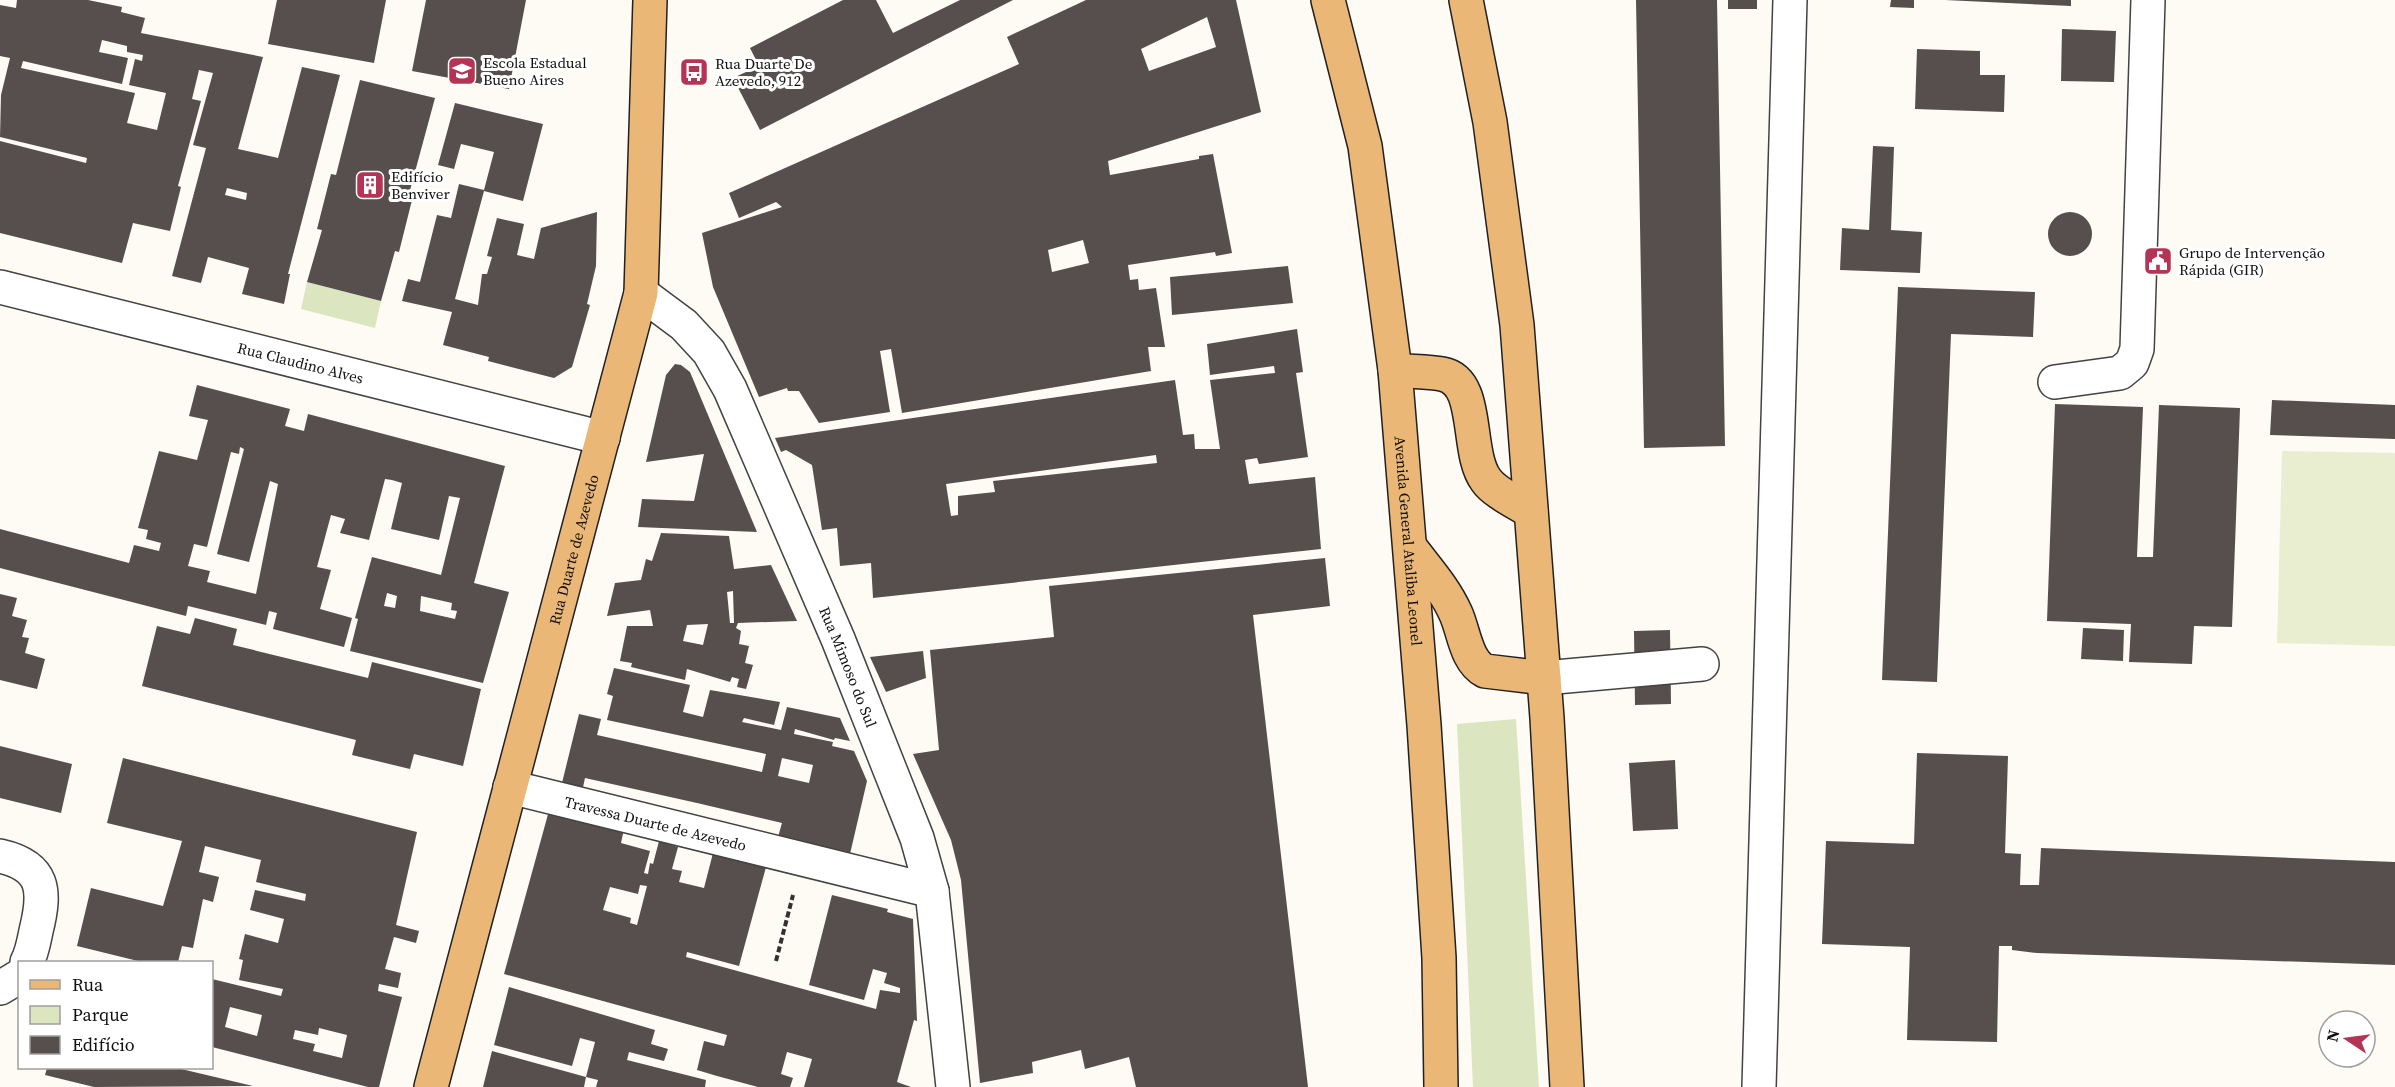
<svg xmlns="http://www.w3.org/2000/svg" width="2395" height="1087" viewBox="0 0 2395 1087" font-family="'Source Serif 4',serif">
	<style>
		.green { fill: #dbe6c0 }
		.pitch { fill: #eaeed0 }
		.building { fill: #574f4d; fill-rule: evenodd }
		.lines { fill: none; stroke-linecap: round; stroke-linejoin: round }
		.minor-casing { stroke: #434343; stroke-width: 36 }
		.major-casing { stroke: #212121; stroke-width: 36 }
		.path { stroke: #323232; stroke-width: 4; stroke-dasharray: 6 3; stroke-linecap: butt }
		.minor { stroke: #fff; stroke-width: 33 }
		.major { stroke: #ebb776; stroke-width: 33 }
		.labels { text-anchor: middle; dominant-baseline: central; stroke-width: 6; stroke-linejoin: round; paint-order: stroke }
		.poi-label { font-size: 15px; fill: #101010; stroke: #fff; text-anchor: start }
		.street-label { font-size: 15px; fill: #101010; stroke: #fff }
	</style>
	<rect width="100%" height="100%" fill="#fefaf4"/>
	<path class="green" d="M307 282 381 301 375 328 301 309Z
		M1516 719 1539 1087H1473L1457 724Z"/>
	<path class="pitch" d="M2282 451 2395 453V646L2277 643Z"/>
	<path class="building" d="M17 0H88L122 7 121 12 145 18 141 33 263 57 238 149 278 158 302 67 340 75 288 274H290L284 304 242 294 249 268 208 257 201 283 172 276 206 148 193 145 213 73 199 70 192 99 201 101 178 186 181 187 170 231 133 223 122 263 0 233V141L86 163 87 158 0 137 1 95 10 58 0 56V5L16 8ZM102 40 127 46V52L143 55 142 61 135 59 129 85 166 93 157 130 127 123 135 93 21 68 23 61 122 84 128 58 99 52ZM227 188 247 193 246 200 225 195Z
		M277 0H386L374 63 268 44Z
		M426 0H526L509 89 412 71Z
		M843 0H876L893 33 960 0H1013L760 130 733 78 759 66 750 48Z
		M1086 0H1236L1261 112 1108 161 1110 175 1199 159V156L1213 154 1232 253 1216 256 1215 252 1128 265 1130 280 1138 279 1139 290 1156 288 1165 347H1148L1151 371 902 413 891 349 880 351 890 412 819 423 799 391H788L787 388 759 397 713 287 702 233 782 207 776 202 739 218 729 193 1019 64 1007 37ZM1207 17 1216 47 1149 71 1141 49ZM1083 240 1089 263 1052 272 1048 250Z
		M1636 0H1717L1725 446 1644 448Z
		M1728 0H1757V9H1728Z
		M1891 0H1914V8L1890 7Z
		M1945 0H2071V6Z
		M2062 29 2116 31 2114 82 2061 81Z
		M1917 49 1980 51V75H2005L2004 112 1915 109Z
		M360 80 435 98 409 194 413 196 399 252 395 251 381 301 307 282 322 230 317 229 331 174 336 175Z
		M455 103 543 124 523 201 484 191 455 299 478 305 482 274H487L492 257 487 256 497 218 524 224 517 255 534 259 541 228 597 212 596 266 587 304 590 305 572 367 554 378 488 361 489 357 443 345 452 312 402 301 408 279 420 282 437 215 451 218 459 184 484 190 494 152 461 144 454 169 438 165Z
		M1873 146 1894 147 1891 230 1922 232 1920 273 1840 270 1842 228 1869 230Z
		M2048 234a22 22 0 1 1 44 0a22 22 0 1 1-44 0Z
		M1288 266 1293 303 1172 315 1170 277Z
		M1898 287 2035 292 2033 337 1951 334 1937 682 1882 680Z
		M1297 329 1303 372 1296 373 1308 457 1259 464 1257 458 1245 460 1249 484 1315 477 1321 549 873 598 871 563 840 566 837 528 822 530 812 465 786 450 781 452 775 438 1175 380 1183 435 1194 434 1195 449H1220L1210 380 1275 373 1274 366 1210 375 1207 344ZM1156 455 1157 463 993 481 995 492 958 496V515L951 516 946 484Z
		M675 364 681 365 690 372 757 532 638 527 642 499 694 501 704 454 646 462 666 375Z
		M197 385 290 409 285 426 304 431 308 414 505 466 474 583 509 592 483 683 350 651 358 619 355 618 372 557 441 575 460 498 449 496 439 540 391 529 402 483 392 480 385 479 369 540 340 533 345 519 331 515 317 567 331 570 320 609 352 618 344 647 273 629 277 613 269 611 266 625 188 606 186 616 0 568V529L129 563 134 545 159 551 161 543 146 539 148 530 138 528 159 451 197 460 208 420 189 416ZM240 447 244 449 217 554 249 562 270 481 278 484 256 594 207 582 210 571 188 566 194 544 207 547 231 452 239 454ZM387 593 397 596 395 608 384 606ZM421 596 452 603 451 610 457 611 455 619 420 611Z
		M2272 400 2395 405V439L2270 435Z
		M2055 404 2143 407 2137 557H2153L2159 405 2240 408 2232 627 2194 626 2192 664 2129 662 2131 624 2047 621Z
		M661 533 729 536 734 569 771 565 797 621 738 623 736 628 741 631 739 644 749 646 745 663 753 665 746 689 737 687 739 679 732 677 730 682 687 669 685 680 631 667 632 663 620 661 627 626H653L650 610 607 616 615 583 641 580 646 559 652 561ZM733 591 734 623H730L727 592ZM708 624 703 645 683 641 687 625Z
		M1325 558 1330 606 1253 615 1308 1087H1136L1129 1057 1085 1069 1081 1050 1032 1062 1033 1073 980 1083 961 880 951 840 913 754 939 750 930 650 1054 637 1049 586Z
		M0 594 17 598 12 616 27 620 22 637 29 638 25 653 45 659 37 689 0 680Z
		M195 618 237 629 233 645 368 678 372 662 481 689 463 766 414 754 410 769 352 755 356 740 142 686 157 626 190 634Z
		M2083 628 2124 630 2123 661 2081 659Z
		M1670 630 1671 704 1635 705 1634 631Z
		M923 651 926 678 886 692 870 657Z
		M614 668 690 685 683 712 703 717 710 690 780 702 774 725 744 718 742 722 781 730 787 707 840 718 850 741 835 738 834 740 795 729 794 734 833 742 832 746 854 751 867 781 850 854 778 837 782 823 697 803 585 778 582 792 561 787 579 714 601 719 597 735 762 772 766 754 607 720 613 696 607 694ZM782 758 813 765 809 783 778 776Z
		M0 746 72 764 61 813 0 798Z
		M1917 753 2008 756 2005 853 2021 854 2020 885H2039L2041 848 2395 862V965L2037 953 2012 950V946H1999L1997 1042 1907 1040 1910 947 1822 944 1826 841 1914 844Z
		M123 758 417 832 396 925 419 931 416 943 394 937 385 969 401 973 398 988 379 984 378 991 402 997 379 1087H368L212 1047V979L281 996 283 989 239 980 243 960 239 959 245 934 278 943 284 919 250 910 255 890 305 901 306 894 256 882 261 860 205 846 199 872 219 877 213 902 203 899 193 948 182 946 178 962H142L77 946 91 888 163 906 182 841 107 823ZM230 1007 262 1015 257 1036 225 1027ZM319 1028 347 1035 342 1058 313 1051 315 1044 293 1039 295 1030 318 1035Z
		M1675 760 1678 829 1633 831 1629 763Z
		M550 807 624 829 621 843 650 851 644 873 648 874 650 863 653 864 659 841 678 847 672 869 682 871 679 882 704 888 713 853 766 867 739 966 687 952 686 957 690 958 876 1009 880 990 900 993V988L884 983 887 973 873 969 864 1000 809 985 832 895 888 909 887 912 913 919 917 1021 914 1020 897 1082 911 1087H804L812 1059 787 1052 781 1074 793 1078 790 1087H758L717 1076 697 1070 704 1041 724 1046 727 1035 504 974ZM640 885 647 886 637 925 630 923 631 918 603 910 610 887 638 894Z
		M509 987 655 1030 651 1044 668 1049 664 1061 629 1052 627 1060 706 1080 705 1087H596L598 1080 586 1077 595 1042 580 1038 572 1066 494 1045Z
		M492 1051 586 1077 584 1087H483Z
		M47 1068H177L253 1086 94 1087 45 1075Z"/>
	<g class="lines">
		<g class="minor-casing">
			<g id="minor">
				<path id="s1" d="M0 287 603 438"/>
				<path id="s2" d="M641 293 684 325 709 352 730 389 838 639 917 838 932 891 953 1087"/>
				<path d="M2055 382 2120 373 2132 363 2137 349 2148 0"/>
				<path d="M1544 678 1702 664"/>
				<path id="s3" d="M510 787 932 891"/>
				<path d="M0 856C45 866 46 891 36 931 34 941 32 953 27 962"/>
				<path d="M0 988 20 976"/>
				<path d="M1759 1087 1790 0"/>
			</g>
		</g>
		<g class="major-casing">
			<g id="major">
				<path id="s4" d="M1328 0 1365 146 1395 370 1424 725 1439 958 1441 1087"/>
				<path d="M1466 0 1490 122 1517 325 1547 718 1567 1087"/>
				<path d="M1395 370C1410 372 1427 371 1442 374 1481 381 1465 452 1486 480 1495 493 1518 503 1531 512"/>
				<path d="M1410 547C1426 568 1445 589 1456 614 1464 632 1466 661 1485 671L1544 678"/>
				<path id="s5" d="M431 1087 641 293 650 0"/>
			</g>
		</g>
		<path class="path" d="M776 961 793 895"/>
		<use href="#minor" class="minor"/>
		<use href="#major" class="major"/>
	</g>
	<defs>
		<g id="school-square" transform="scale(1.5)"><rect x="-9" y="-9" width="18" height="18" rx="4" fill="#b33454" stroke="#fff"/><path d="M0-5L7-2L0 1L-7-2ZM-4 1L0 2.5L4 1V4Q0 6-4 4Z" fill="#fff"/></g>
		<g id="bus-square" transform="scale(1.5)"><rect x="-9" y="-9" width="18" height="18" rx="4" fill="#b33454" stroke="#fff"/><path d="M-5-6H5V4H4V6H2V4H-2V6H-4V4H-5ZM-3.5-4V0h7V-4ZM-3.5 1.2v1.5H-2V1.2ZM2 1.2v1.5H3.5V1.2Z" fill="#fff"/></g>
		<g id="building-square" transform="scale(1.5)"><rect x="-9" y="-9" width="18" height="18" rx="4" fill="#b33454" stroke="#fff"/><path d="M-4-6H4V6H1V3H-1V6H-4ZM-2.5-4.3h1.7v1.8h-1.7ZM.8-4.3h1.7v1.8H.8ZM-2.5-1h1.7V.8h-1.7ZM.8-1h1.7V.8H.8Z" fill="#fff"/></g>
		<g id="civic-square" transform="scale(1.5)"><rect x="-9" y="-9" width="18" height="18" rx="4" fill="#b33454" stroke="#fff"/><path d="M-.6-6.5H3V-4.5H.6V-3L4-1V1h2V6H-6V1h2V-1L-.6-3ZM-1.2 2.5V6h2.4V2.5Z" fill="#fff"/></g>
	</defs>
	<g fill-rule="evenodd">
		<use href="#school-square" x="462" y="71"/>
		<use href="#bus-square" x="694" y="72"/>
		<use href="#building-square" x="370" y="185"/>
		<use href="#civic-square" x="2158" y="261"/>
	</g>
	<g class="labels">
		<g class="poi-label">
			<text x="483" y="62">Escola Estadual<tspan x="483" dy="17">Bueno Aires</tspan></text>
			<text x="715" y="63">Rua Duarte De<tspan x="715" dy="17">Azevedo, 912</tspan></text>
			<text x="391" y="176">Edifício<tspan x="391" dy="17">Benviver</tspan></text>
			<text x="2179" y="252">Grupo de Intervenção<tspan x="2179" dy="17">Rápida (GIR)</tspan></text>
		</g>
		<g class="street-label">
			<text stroke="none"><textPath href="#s1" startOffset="310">Rua Claudino Alves</textPath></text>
			<text stroke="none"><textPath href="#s4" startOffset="548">Avenida General Ataliba Leonel</textPath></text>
			<text stroke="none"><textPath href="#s5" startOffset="556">Rua Duarte de Azevedo</textPath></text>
			<text stroke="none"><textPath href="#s2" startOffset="435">Rua Mimoso do Sul</textPath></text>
			<text stroke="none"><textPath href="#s3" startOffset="150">Travessa Duarte de Azevedo</textPath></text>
		</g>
	</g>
	<rect x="18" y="961" width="195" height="108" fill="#ffffff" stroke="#9f9f9f" stroke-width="1.5"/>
	<rect x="30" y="980" width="30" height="9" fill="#ebb776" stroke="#9f9f9f" stroke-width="1.5"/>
	<text x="72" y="991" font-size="18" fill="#101010">Rua</text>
	<rect x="30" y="1006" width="30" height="18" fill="#dbe6c0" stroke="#9f9f9f" stroke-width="1.5"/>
	<text x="72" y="1021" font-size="18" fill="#101010">Parque</text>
	<rect x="30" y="1036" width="30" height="18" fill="#574f4d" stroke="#9f9f9f" stroke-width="1.5"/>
	<text x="72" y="1051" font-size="18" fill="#101010">Edifício</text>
	<g transform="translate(2347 1039) rotate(283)"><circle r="28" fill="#ffffff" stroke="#9f9f9f" stroke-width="1.5"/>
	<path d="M0-4.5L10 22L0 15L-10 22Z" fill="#b33454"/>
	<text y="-9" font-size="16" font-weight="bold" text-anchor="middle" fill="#101010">N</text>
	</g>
</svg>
